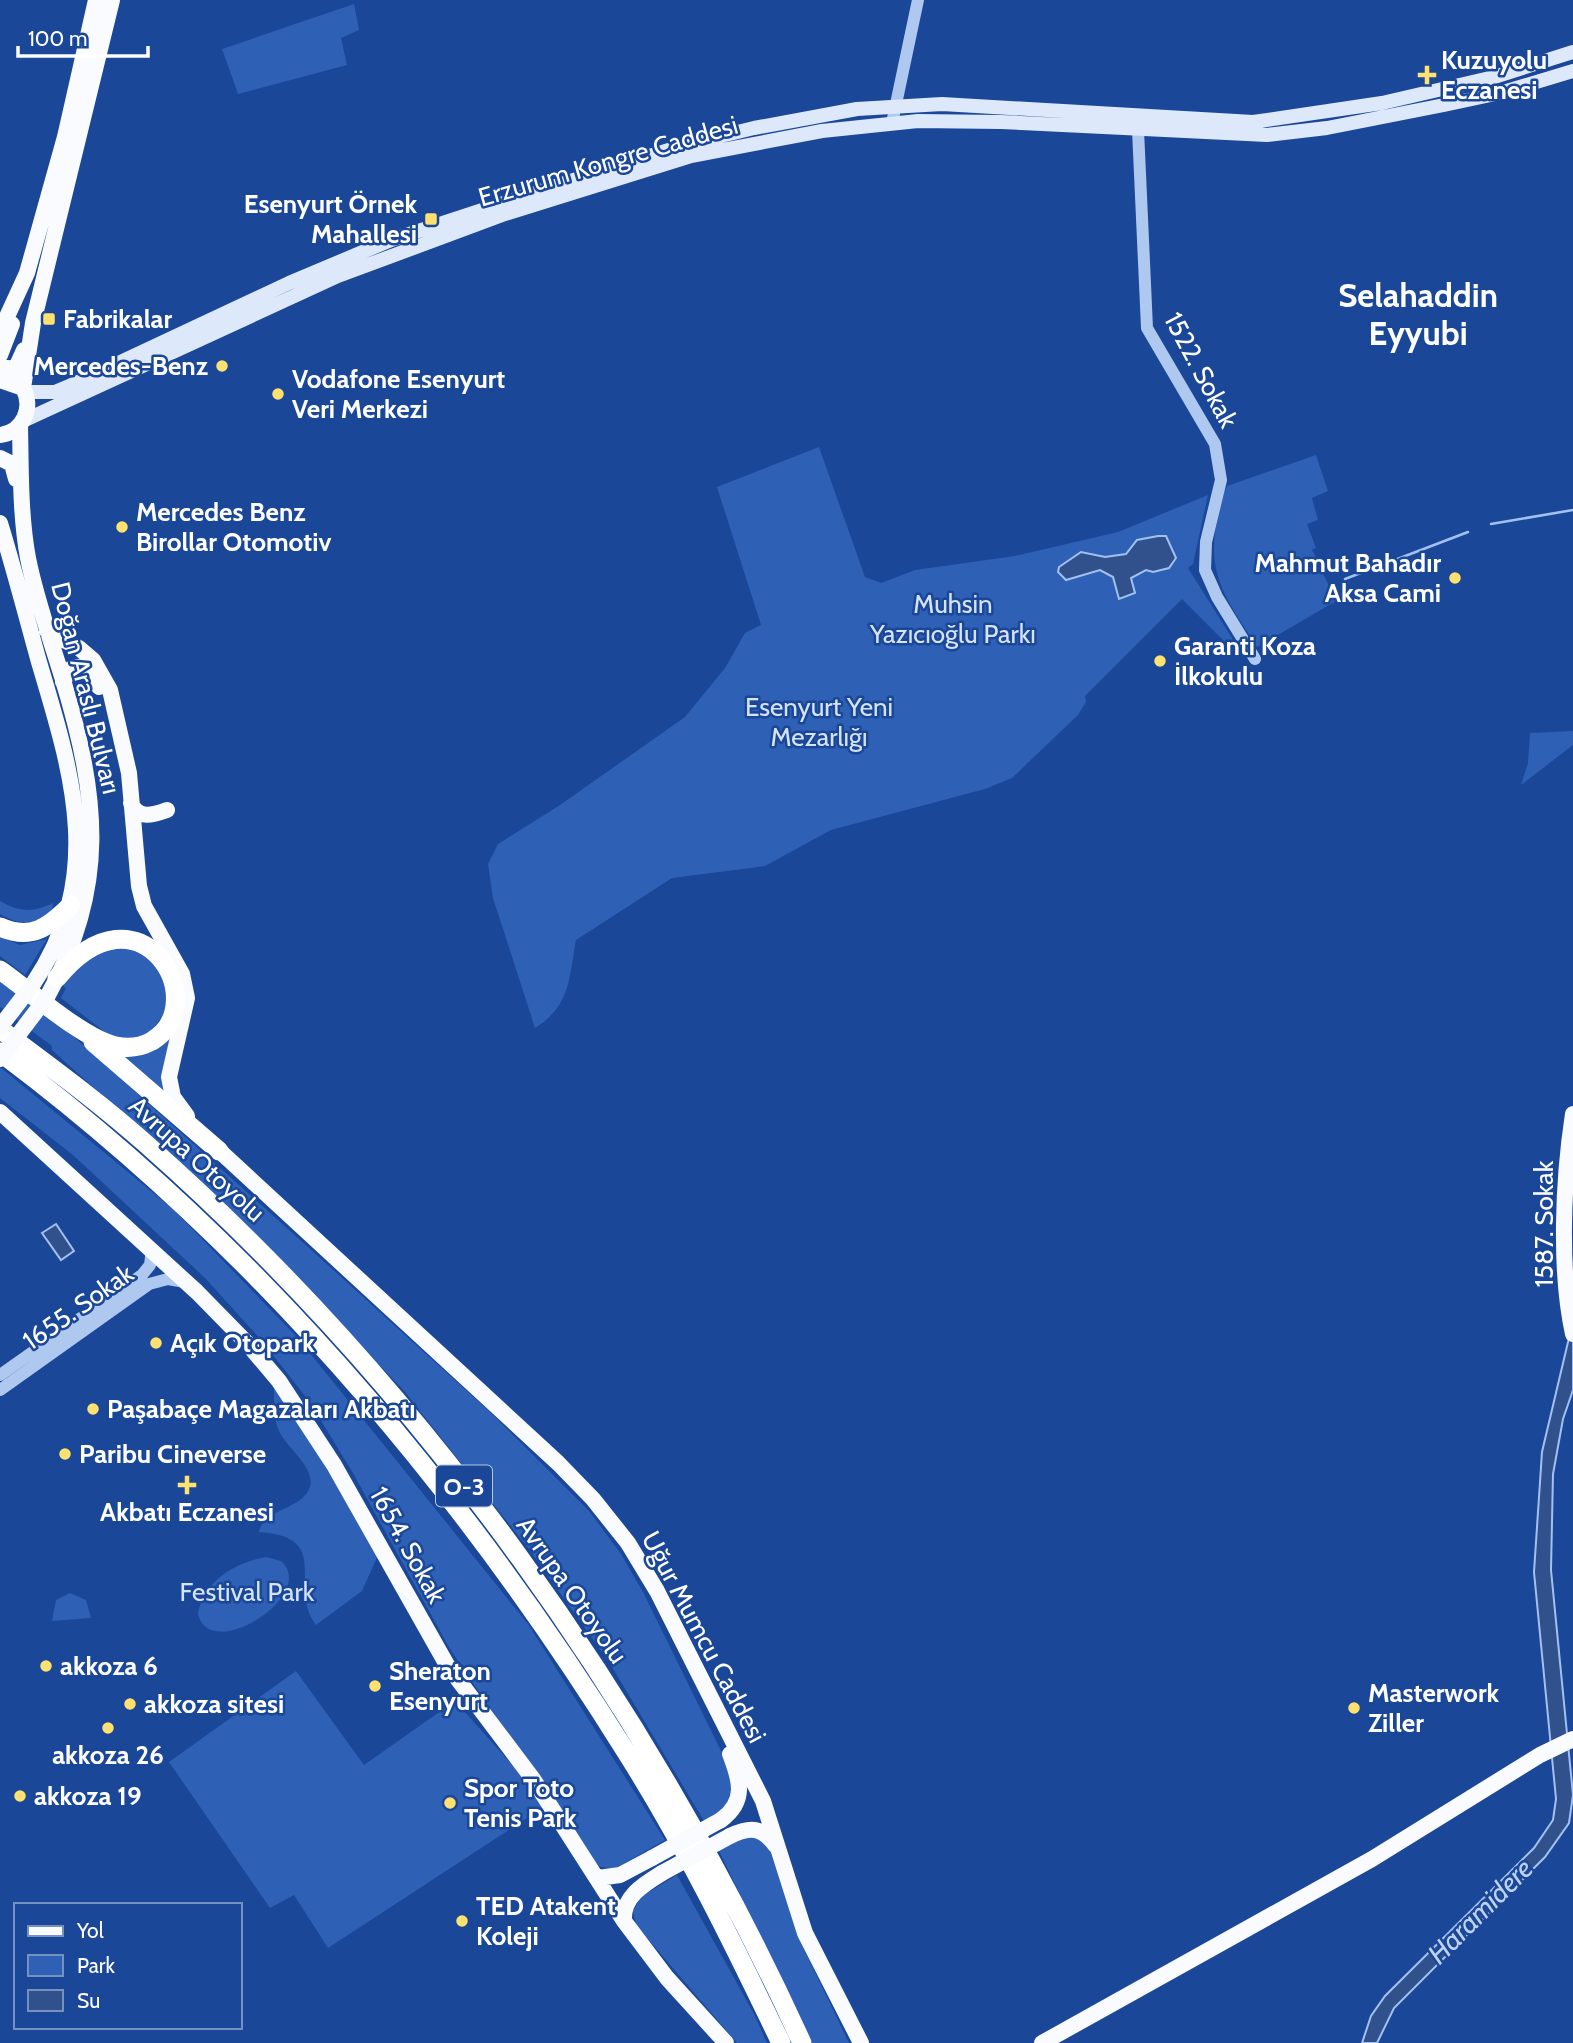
<svg xmlns="http://www.w3.org/2000/svg" width="1573" height="2043" viewBox="0 0 1573 2043" font-family="Cabin,sans-serif">
	<style>
		.green { fill: #2e60b5 }
		.water { fill: #31518d; stroke: #a2c1f2; stroke-width: 2 }
		.lines { fill: none; stroke-linecap: round; stroke-linejoin: round }
		.stream { stroke: #a2c1f2; stroke-width: 2.5 }
		.tertiary { stroke: #afc8f0; stroke-width: 12 }
		.secondary { stroke: #dde8fb; stroke-width: 14 }
		.primary { stroke: #f9fbff; stroke-width: 16 }
		.motorway { stroke: #fff; stroke-width: 19 }
		.primary-bridge { stroke: #f9fbff; stroke-width: 16 }
		.poi-dot { fill: #ffe16f; stroke: #1a4798; stroke-width: 2.5 }
		.labels { text-anchor: middle; dominant-baseline: central; stroke-width: 5; stroke-linejoin: round; paint-order: stroke }
		.shield { fill: #1a4798; stroke: #bac8e0; stroke-width: 2 }
		.shield-label { font-size: 24px; font-weight: bold; fill: #fff }
		.poi-label { font-size: 26px; font-weight: bold; fill: #fff; stroke: #1a4798; text-anchor: start }
		.street-label { font-size: 26px; fill: #fff; stroke: #1a4798 }
		.park-label { font-size: 26px; fill: #d6e4fb; stroke: #1a4798 }
		.water-label { font-size: 28px; font-style: italic; fill: #bcd2f7; stroke: #1a4798 }
		.district-label { font-size: 33px; font-weight: bold; fill: #fff; stroke: #1a4798 }
	</style>
	<rect width="100%" height="100%" fill="#1a4798"/>
	<path class="green" d="M354 4 359 30 341 38 347 65 238 94 222 49Z
		M819 447 865 577 881 583 915 570 1015 556 1118 532 1208 495 1193 564 1188 568 1242 654 1240 657 1182 599 1085 696 1086 702 1078 715 1012 778 985 789 831 830 765 866 672 878 576 940C569 977 571 1006 535 1028L493 898 488 864 498 844 560 805 685 717 725 668 745 633 761 625 717 487Z
		M1316 455 1328 491 1312 498 1318 520 1307 524 1316 548 1312 550 1314 554 1336 601 1257 647C1230 604 1205 576 1217 522 1219 510 1221 497 1227 486Z
		M1573 731V745L1521 785 1528 763 1530 733Z
		M0 901C20 912 32 913 53 903L52 912C34 926 19 925 0 914Z
		M0 937 20 945 47 939 25 975 0 956Z
		M135 948 165 974 170 1006 147 1037 114 1039 61 998 66 988 63 986C86 948 93 951 135 948Z
		M0 981 61 1025 298 1238 489 1411 589 1511 621 1554 643 1592 726 1761 734 1783 729 1807 704 1821 609 1662 528 1548 405 1392 252 1231 52 1050V1046L0 1007Z
		M175 1024 164 1094 123 1058 125 1052Z
		M0 1067 173 1209 297 1337 528 1624 665 1840 614 1869 597 1866 450 1649 353 1473 309 1401 262 1341 205 1278 73 1155 0 1098Z
		M274 1388 289 1405 378 1555 362 1591 316 1625C286 1587 335 1537 259 1532 264 1508 302 1510 310 1487 316 1468 286 1447 279 1431 273 1417 274 1402 274 1388Z
		M266 1557 281 1561C319 1595 209 1664 198 1614 203 1581 236 1562 266 1557Z
		M70 1593 86 1600 91 1618 52 1621 56 1600Z
		M296 1671 364 1765 455 1701 523 1777 544 1807 328 1948 294 1895 270 1908 169 1762Z
		M756 1833 769 1848 801 1943 849 2043H812L719 1851 740 1836Z
		M677 1875 754 2014 767 2043H737L636 1925 633 1911 642 1896Z"/>
	<path class="water" d="M1158 536H1166L1176 558 1169 568 1153 572 1146 570 1131 578 1135 593 1119 599 1113 577 1100 570 1066 580 1058 572 1059 567 1081 552 1105 557 1126 554 1137 540Z
		M56 1224 74 1251 61 1260 42 1233Z
		M1573 1321V1390L1563 1419 1553 1474 1551 1570 1573 1795 1569 1823 1545 1857 1394 2008 1377 2043H1362L1371 2016 1385 1996 1534 1848 1553 1820 1556 1799 1534 1572 1542 1452Z"/>
	<g class="lines">
		<path class="stream" d="M1491 524 1573 510
			M1345 579 1468 532"/>
		<path class="tertiary" d="M892 123 918 0
			M1138 130 1147 328 1215 444 1221 480 1206 542 1205 570 1217 597 1255 659
			M0 1375 142 1275 150 1265 152 1249
			M0 1390 149 1284 168 1279 185 1282"/>
		<path class="secondary" d="M26 392H55L67 387 289 283 391 240 592 174 688 144 754 128 857 109 942 104 1253 122 1382 103 1494 77 1573 52
			M23 421 338 276 505 214 691 156 822 131 918 121 1001 122 1267 135 1327 128 1444 105 1500 93 1573 71"/>
		<path class="primary" d="M0 332 27 273 65 137 96 0
			M0 355 12 324
			M0 366 15 370 24 350
			M0 380 23 388C34 408 23 432 0 435
			M23 388 33 323 112 0
			M20 426C21 469 20 515 28 558 36 599 51 640 63 680 98 796 109 887 47 997
			M0 458 12 464 16 479
			M0 523C14 569 26 615 39 662 73 776 105 876 33 984
			M47 631 79 648 93 660 110 690 129 773 139 886 144 906 182 974 187 998 169 1077 173 1097 187 1116
			M63 682 70 669 78 667 92 674 99 687
			M131 803C138 820 153 815 167 810
			M0 1112 197 1292 246 1342 279 1381 334 1465 447 1665 533 1779 624 1921 667 1978 726 2043
			M1573 1114C1563 1179 1559 1270 1573 1334
			M211 1143 558 1463 593 1499 628 1543 657 1591 763 1801 805 1933 861 2043
			M721 1820C747 1801 740 1780 730 1754
			M730 1836C751 1826 762 1827 776 1846
			M598 1878 620 1875 652 1858
			M624 1921C622 1897 644 1884 662 1873
			M1042 2043 1372 1859 1540 1755 1573 1739"/>
		<path class="motorway" d="M0 927C31 941 49 927 71 905
			M0 970C30 991 83 1039 116 1046 129 1049 141 1047 152 1041 215 1003 140 876 57 978
			M0 1029C49 1066 99 1102 145 1143 425 1390 647 1704 802 2043
			M93 1042 219 1151
			M0 1052C254 1242 461 1487 628 1755 686 1847 734 1945 781 2043"/>
		<path class="primary-bridge" d="M0 1027 33 984
			M0 1059 47 997
			M652 1858 721 1820
			M662 1873 730 1836"/>
	</g>
	<g class="poi-dot">
		<path d="M1423.5 64.5h7v7h7v7h-7v7h-7v-7h-7v-7h7z"/>
		<rect x="424" y="212" width="14" height="14" rx="3.5"/>
		<rect x="42" y="312" width="14" height="14" rx="3.5"/>
		<circle cx="222" cy="366" r="7"/>
		<circle cx="278" cy="394" r="7"/>
		<circle cx="122" cy="527" r="7"/>
		<circle cx="1455" cy="578" r="7"/>
		<circle cx="1160" cy="661" r="7"/>
		<circle cx="156" cy="1343" r="7"/>
		<circle cx="93" cy="1409" r="7"/>
		<circle cx="65" cy="1454" r="7"/>
		<path d="M183.5 1474.5h7v7h7v7h-7v7h-7v-7h-7v-7h7z"/>
		<circle cx="46" cy="1666" r="7"/>
		<circle cx="375" cy="1686" r="7"/>
		<circle cx="130" cy="1704" r="7"/>
		<circle cx="1354" cy="1708" r="7"/>
		<circle cx="108" cy="1728" r="7"/>
		<circle cx="20" cy="1796" r="7"/>
		<circle cx="450" cy="1803" r="7"/>
		<circle cx="462" cy="1921" r="7"/>
	</g>
	<g class="labels">
		<rect class="shield" x="436" y="1465.5" width="56" height="41" rx="5"/>
		<g class="shield-label">
			<text x="464" y="1486">O-3</text>
		</g>
		<g class="poi-label">
			<text x="1441" y="60">Kuzuyolu<tspan x="1441" dy="30">Eczanesi</tspan></text>
			<text x="417" y="204" text-anchor="end">Esenyurt Örnek<tspan x="417" dy="30">Mahallesi</tspan></text>
			<text x="63" y="319">Fabrikalar</text>
			<text x="208" y="366" text-anchor="end">Mercedes-Benz</text>
			<text x="292" y="379">Vodafone Esenyurt<tspan x="292" dy="30">Veri Merkezi</tspan></text>
			<text x="136" y="512">Mercedes Benz<tspan x="136" dy="30">Birollar Otomotiv</tspan></text>
			<text x="1441" y="563" text-anchor="end">Mahmut Bahadır<tspan x="1441" dy="30">Aksa Cami</tspan></text>
			<text x="1174" y="646">Garanti Koza<tspan x="1174" dy="30">İlkokulu</tspan></text>
			<text x="170" y="1343">Açık Otopark</text>
			<text x="107" y="1409">Paşabaçe Magazaları Akbatı</text>
			<text x="79" y="1454">Paribu Cineverse</text>
			<text x="187" y="1512" text-anchor="middle">Akbatı Eczanesi</text>
			<text x="60" y="1666">akkoza 6</text>
			<text x="389" y="1671">Sheraton<tspan x="389" dy="30">Esenyurt</tspan></text>
			<text x="1368" y="1693">Masterwork<tspan x="1368" dy="30">Ziller</tspan></text>
			<text x="144" y="1704">akkoza sitesi</text>
			<text x="108" y="1755" text-anchor="middle">akkoza 26</text>
			<text x="464" y="1788">Spor Toto<tspan x="464" dy="30">Tenis Park</tspan></text>
			<text x="34" y="1796">akkoza 19</text>
			<text x="476" y="1906">TED Atakent<tspan x="476" dy="30">Koleji</tspan></text>
		</g>
		<g class="street-label">
			<text transform="translate(608 161) rotate(-16)">Erzurum Kongre Caddesi</text>
			<text transform="translate(1201 370) rotate(62)">1522. Sokak</text>
			<text transform="translate(86 688) rotate(76)">Doğan Araslı Bulvarı</text>
			<text transform="translate(197 1159) rotate(42)">Avrupa Otoyolu</text>
			<text transform="translate(1544 1224) rotate(-90)">1587. Sokak</text>
			<text transform="translate(78 1307) rotate(-35)">1655. Sokak</text>
			<text transform="translate(408 1545) rotate(61)">1654. Sokak</text>
			<text transform="translate(572 1590) rotate(55)">Avrupa Otoyolu</text>
			<text transform="translate(704 1637) rotate(62)">Uğur Mumcu Caddesi</text>
		</g>
		<g class="park-label">
			<text x="953" y="604">Muhsin<tspan x="953" dy="30">Yazıcıoğlu Parkı</tspan></text>
			<text x="819" y="707">Esenyurt Yeni<tspan x="819" dy="30">Mezarlığı</tspan></text>
			<text x="247" y="1592">Festival Park</text>
		</g>
		<g class="water-label">
			<text transform="translate(1480 1911) rotate(-45)">Haramidere</text>
		</g>
		<g class="district-label">
			<text x="1418" y="295">Selahaddin<tspan x="1418" dy="38">Eyyubi</tspan></text>
		</g>
	</g>
	<rect x="14" y="1903" width="228" height="126" fill="#1a4798" stroke="#7691c1" stroke-width="2"/>
	<rect x="28" y="1926" width="35" height="10" fill="#f9fbff" stroke="#7691c1" stroke-width="2"/>
	<text x="77" y="1938" font-size="21" fill="#ffffff">Yol</text>
	<rect x="28" y="1955" width="35" height="21" fill="#2e60b5" stroke="#7691c1" stroke-width="2"/>
	<text x="77" y="1973" font-size="21" fill="#ffffff">Park</text>
	<rect x="28" y="1990" width="35" height="21" fill="#31518d" stroke="#7691c1" stroke-width="2"/>
	<text x="77" y="2008" font-size="21" fill="#ffffff">Su</text>
	<path d="M18 46v10h130v-10" fill="none" stroke="#ffffff" stroke-width="3.5"/>
	<text x="28" y="46" font-size="21" fill="#ffffff" stroke="#1a4798" stroke-width="5" paint-order="stroke">100 m</text>
</svg>
